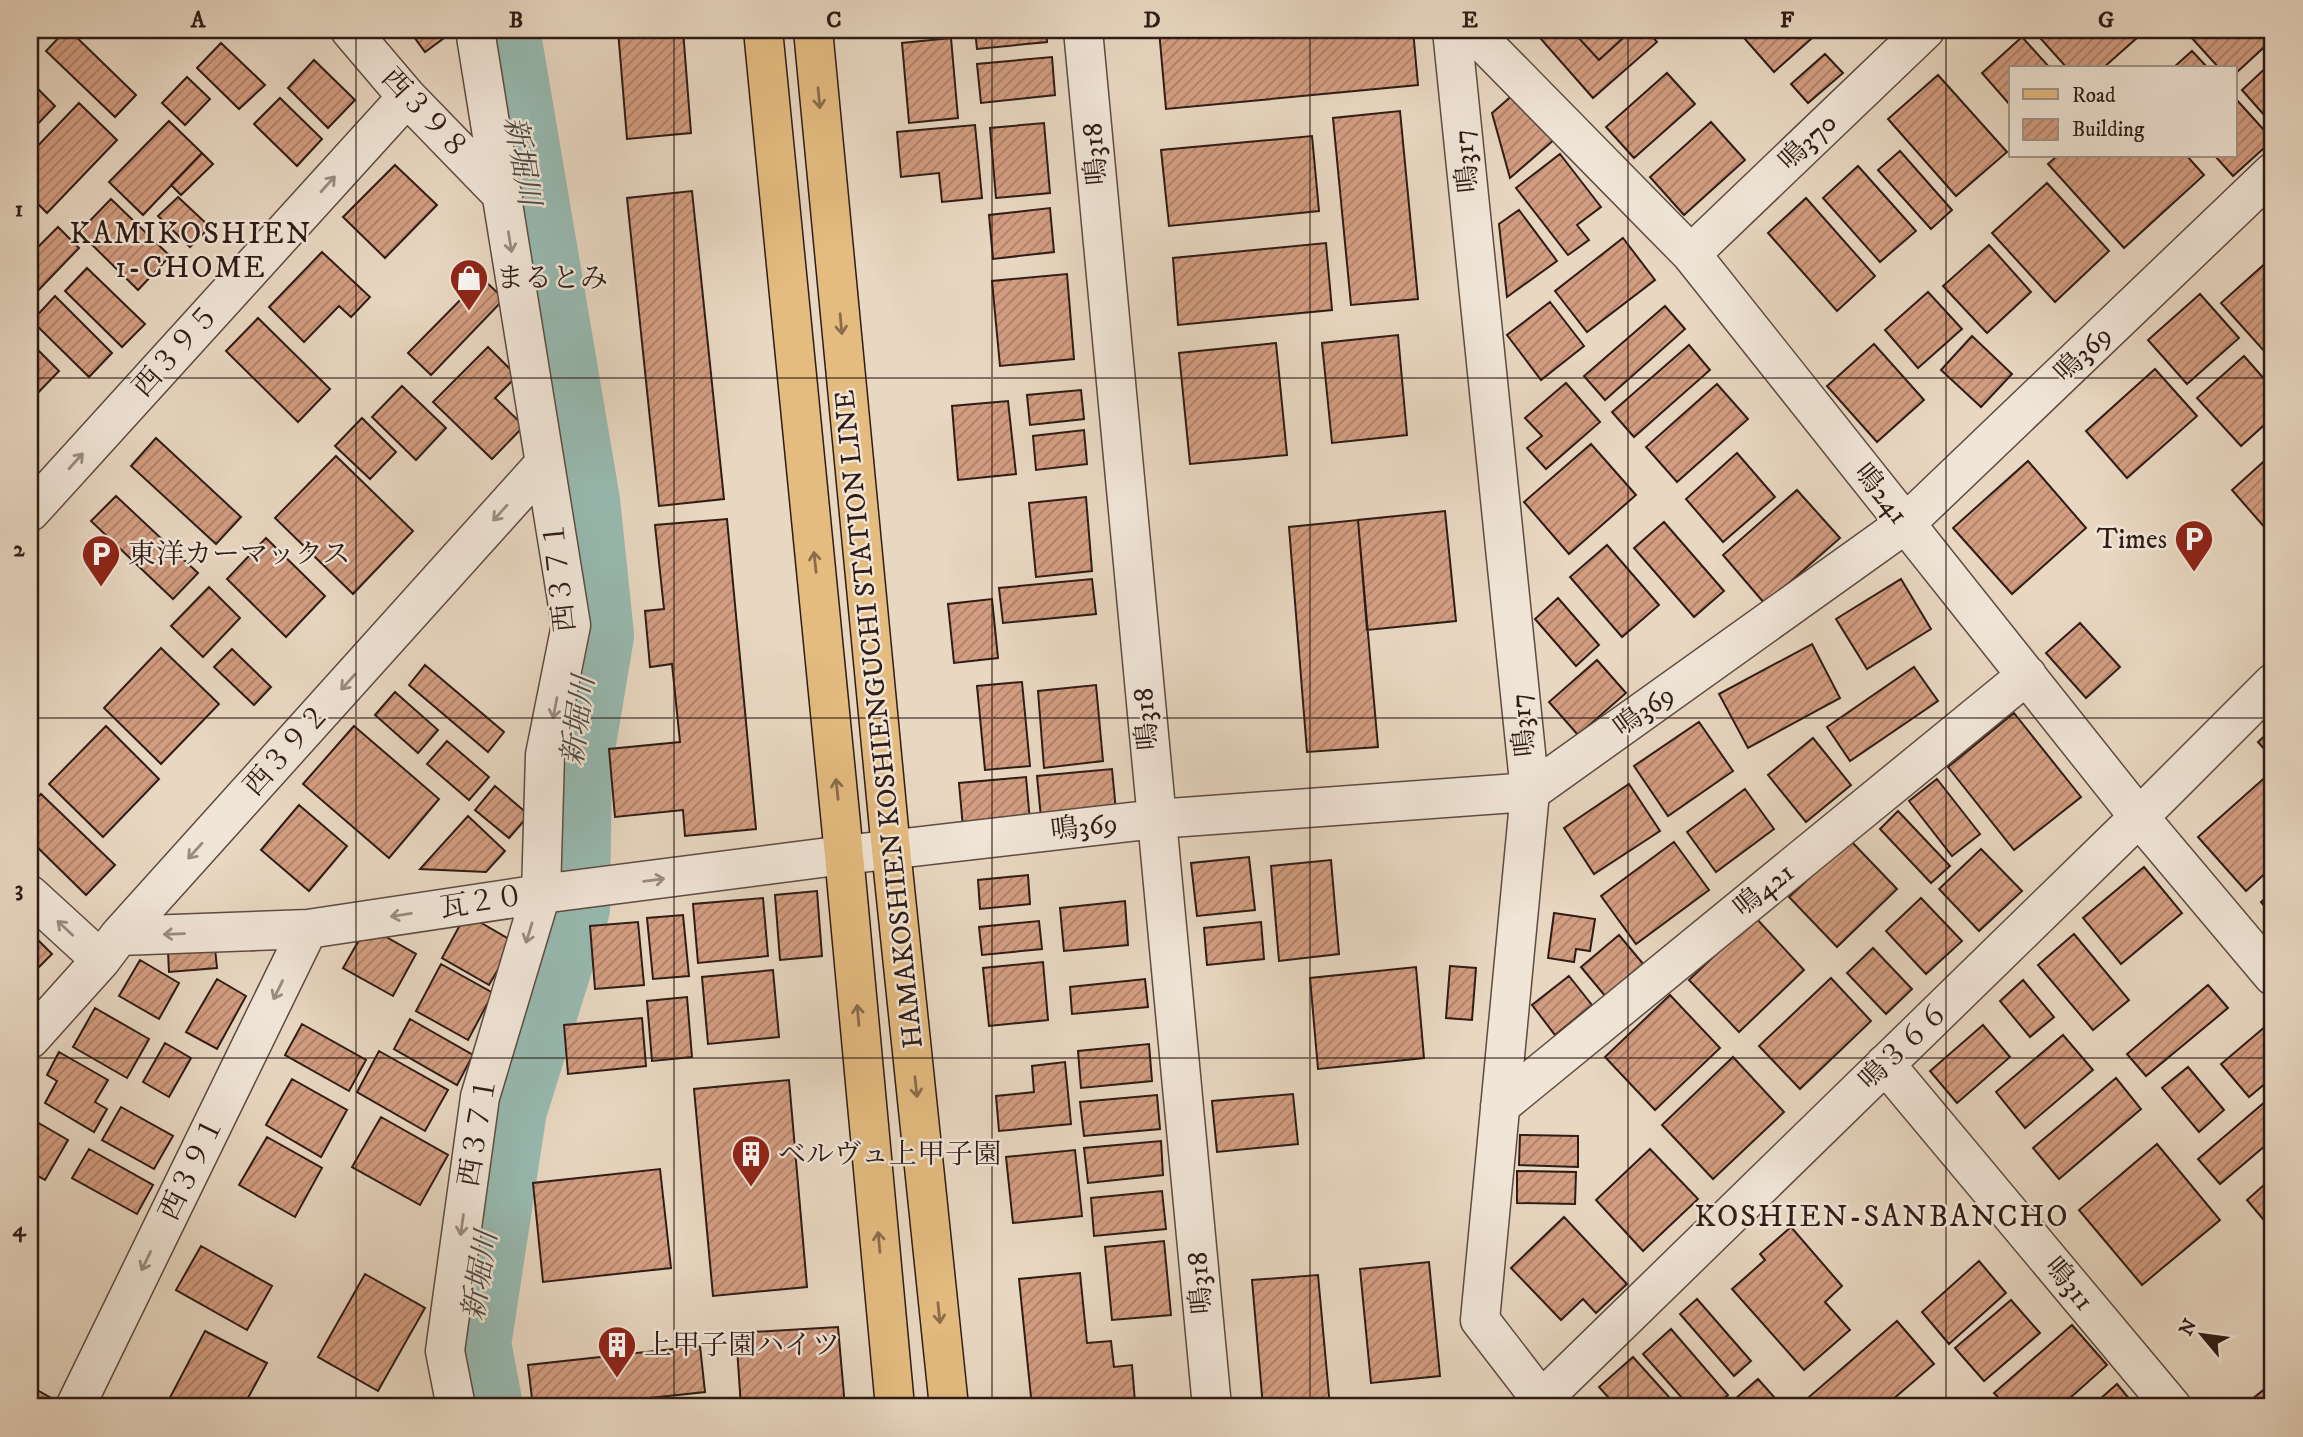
<svg xmlns="http://www.w3.org/2000/svg" width="2303" height="1437" viewBox="0 0 2303 1437" font-family="'IM FELL DW Pica','Noto Serif JP',serif">
	<style>
		.lines { fill: none; stroke-linecap: round; stroke-linejoin: round }
		.river { stroke: #97bab1; stroke-width: 82 }
		.building { fill: url(#building-hatch); stroke: #2f1c16; stroke-width: 2 }
		.minor-casing { stroke: #5d4b41; stroke-width: 41 }
		.major-casing { stroke: #2f1c16; stroke-width: 41 }
		.minor { stroke: #f0e5d7; stroke-width: 38 }
		.major { stroke: #e4bc80; stroke-width: 38 }
		.oneway { stroke: #8a6c4b }
		.oneway2 { stroke: #998b80 }
		.grid { fill: none; stroke: #2f1c16; stroke-width: 2; stroke-opacity: 0.55 }
		.labels { text-anchor: middle; dominant-baseline: central; stroke-width: 5; stroke-linejoin: round; paint-order: stroke }
		.street-label { font-size: 28px; fill: #2f1c16; stroke: #f0e5d7 }
		.poi-label { font-size: 28px; fill: #2f1c16; stroke: #f0e5d7; text-anchor: start }
		.water-label { font-size: 30px; font-style: italic; fill: #4e4b44; stroke: #f0e5d7 }
		.neighbourhood-label { font-size: 30px; letter-spacing: 2px; fill: #2f1c16; stroke: #f0e5d7 }
		.neatline { fill: none; stroke: #2f1c16; stroke-width: 2.5 }
		.grid-label { font-size: 23px; text-anchor: middle; font-weight: bold; fill: #2f1c16 }
	</style>
	<defs>
		<pattern id="building-hatch" width="6" height="6" patternUnits="userSpaceOnUse" patternTransform="scale(1.75)"><rect width="6" height="6" fill="#d39d81"/><path d="M-1 1l2-2M0 6l6-6M5 7l2-2" fill="none" stroke="#ac7f69"/></pattern>
	</defs>
	<rect width="100%" height="100%" fill="#e8d7c1"/>
	<filter id="stains"><feTurbulence type="fractalNoise" baseFrequency=".00286" numOctaves="4"/><feColorMatrix values="0 0 0 0 .2 0 0 0 0 .09 0 0 0 0 .02 0 0 0 .5 -.17"/></filter>
	<radialGradient id="worn" r=".72"><stop offset=".6" stop-color="#630" stop-opacity="0"/><stop offset="1" stop-color="#630" stop-opacity=".3"/></radialGradient>
	<g class="lines">
		<path class="river" d="M482 1407 470 1344 506 1109 569 908 571 766 593 635 579 501 499 30"/>
	</g>
	<path class="building" d="M66 30H69L136 95 115 117 46 51Z
		M409 30H455L425 52Z
		M618 30H683L691 133 627 139Z
		M975 30H1046L1047 42 977 49Z
		M1159 30H1413L1418 85 1166 109Z
		M1533 30H1582L1576 35 1599 60 1632 30H1647L1657 42 1593 98Z
		M1582 30H1632L1599 60 1576 35Z
		M1737 30H1802L1811 39 1774 72Z
		M2033 30H2146L2103 68H2067Z
		M2197 30H2273V39L2235 74V68H2219L2190 36Z
		M2022 37 2050 68H2011V106L1982 73Z
		M951 38 958 118 909 123 902 43Z
		M221 43 265 85 239 109 197 68Z
		M2192 51 2208 68H2173Z
		M1825 54 1843 73 1808 103 1791 84Z
		M1052 57 1055 95 981 103 977 64Z
		M314 60 355 100 328 128 288 88Z
		M2273 61V125L2242 90Z
		M1667 73 1695 104 1634 158 1606 127Z
		M1938 75 2007 152 1956 196 1888 119Z
		M187 77 210 99 185 125 162 103Z
		M30 81 55 106 30 132Z
		M1515 93 1555 139 1510 178 1492 113Z
		M280 98 322 139 297 166 254 124Z
		M2235 98 2273 140 2233 176 2215 156H2235Z
		M79 103 117 140 47 213 30 196V154Z
		M1400 111 1418 299 1351 305 1333 118Z
		M169 121 202 153 143 215 109 182Z
		M1711 122 1745 160 1684 215 1650 177Z
		M1044 123 1050 193 996 198 990 128Z
		M975 125 982 198 942 202 939 173 901 177 897 132Z
		M1312 136 1319 211 1169 226 1161 150Z
		M1900 151 1952 210 1931 229 1878 170Z
		M202 153 213 164 181 195 171 185Z
		M1560 154 1601 207 1577 225 1589 240 1568 255 1516 188Z
		M2057 156H2187L2204 175 2124 248 2048 164Z
		M395 165 437 205 385 258 343 217Z
		M1858 166 1916 231 1880 262 1823 198Z
		M2047 183 2109 251 2055 302 1992 233Z
		M692 191 724 499 659 506 627 198Z
		M178 197 210 227 190 247 158 216Z
		M1806 198 1875 276 1837 311 1768 233Z
		M111 199 170 256 138 290 79 232Z
		M1050 208 1054 252 993 259 989 215Z
		M1519 210 1557 261 1507 297 1499 224Z
		M58 227 79 248 30 299V255Z
		M1623 238 1655 280 1587 332 1555 291Z
		M1326 243 1332 310 1178 325 1173 258Z
		M1989 245 2031 292 1987 333 1943 286Z
		M322 252 370 297 351 317 339 306 304 342 269 307Z
		M2269 260 2273 265V361L2221 303Z
		M87 268 145 324 122 347 65 291Z
		M1067 274 1074 359 1000 366 992 281Z
		M482 278 504 299 431 375 408 353Z
		M1928 292 1962 329 1918 368 1885 330Z
		M2200 294 2239 338 2187 384 2148 340Z
		M55 296 112 353 89 377 32 321Z
		M1550 302 1584 346 1541 380 1507 335Z
		M1665 306 1685 329 1605 400 1584 376Z
		M258 318 330 389 298 422 226 351Z
		M1398 335 1407 435 1332 443 1322 343Z
		M1972 336 2012 374 1981 407 1941 370Z
		M30 342 59 371 30 401Z
		M1276 343 1287 455 1190 464 1179 353Z
		M1874 344 1924 400 1877 442 1827 386Z
		M1689 345 1710 370 1634 437 1612 412Z
		M488 347 517 376 495 398 524 426 492 459 433 402Z
		M2244 356 2273 389V417L2241 446 2197 398Z
		M2155 369 2197 416 2127 478 2086 431Z
		M1566 383 1600 422 1546 469 1527 448 1542 436 1525 418Z
		M1717 384 1748 419 1677 482 1646 447Z
		M402 386 446 428 416 460 372 417Z
		M1081 390 1084 419 1030 425 1027 395Z
		M1008 401 1016 474 958 480 952 406Z
		M362 418 396 452 370 479 335 446Z
		M1084 430 1087 464 1036 470 1033 436Z
		M156 438 241 517 216 544 131 466Z
		M1591 444 1636 495 1569 554 1524 502Z
		M1737 453 1775 497 1723 542 1686 499Z
		M2271 455 2273 457V537L2232 490Z
		M336 456 413 531 353 594 275 518Z
		M2028 461 2086 528 2012 594 1953 528Z
		M1797 490 1840 538 1765 604 1723 555Z
		M116 496 198 573 173 599 91 521Z
		M1086 497 1092 571 1036 577 1029 503Z
		M1445 511 1456 621 1367 630 1358 520Z
		M727 519 756 829 685 836 683 810 615 817 609 749 680 742 672 664 650 667 645 611 664 609 655 525Z
		M1358 520 1378 747 1307 752 1289 527Z
		M1664 522 1724 591 1694 617 1634 548Z
		M266 538 325 596 286 637 227 579Z
		M1607 545 1659 605 1622 637 1570 577Z
		M1092 579 1096 614 1003 623 999 588Z
		M1901 579 1931 629 1867 669 1836 619Z
		M209 587 240 618 203 657 171 626Z
		M1558 598 1599 645 1576 666 1535 619Z
		M992 599 998 658 954 663 948 604Z
		M2080 623 2120 667 2086 698 2046 653Z
		M1812 644 1840 698 1748 748 1719 694Z
		M161 648 219 704 161 764 104 708Z
		M232 649 271 687 254 705 214 667Z
		M30 660 38 668 30 678Z
		M1597 660 1626 693 1578 735 1549 702Z
		M425 665 504 732 488 752 409 685Z
		M1914 667 1938 701 1850 761 1827 727Z
		M1022 682 1030 766 985 770 977 686Z
		M1096 685 1103 761 1044 768 1038 691Z
		M395 692 438 730 418 753 375 715Z
		M2014 713 2081 797 2014 850 1948 767Z
		M1699 722 1733 771 1668 816 1634 766Z
		M106 726 159 779 103 837 49 784Z
		M354 726 439 799 389 858 303 784Z
		M2273 728V759L2258 742Z
		M1813 738 1851 785 1806 822 1768 775Z
		M447 741 489 777 469 800 427 764Z
		M1112 769 1116 811 1041 818 1037 776Z
		M2270 773 2273 777V866L2246 891 2198 837Z
		M1026 777 1030 821 963 828 959 783Z
		M1937 779 1980 834 1952 856 1909 801Z
		M1629 784 1660 831 1594 874 1564 828Z
		M495 786 529 815 509 838 475 810Z
		M1745 789 1774 829 1716 872 1687 832Z
		M41 794 115 865 86 895 30 840V805Z
		M299 805 347 846 309 891 261 850Z
		M1898 811 1950 866 1931 883 1880 829Z
		M468 816 505 851 486 872 420 869Z
		M1850 840 1897 889 1837 947 1789 897Z
		M1674 842 1709 890 1636 944 1601 896Z
		M1981 849 2022 891 1979 931 1939 889Z
		M1249 857 1255 910 1197 916 1191 863Z
		M1331 860 1339 954 1279 961 1271 866Z
		M2144 867 2182 913 2121 964 2083 918Z
		M1028 875 1030 904 980 909 978 880Z
		M817 891 822 956 780 960 775 895Z
		M2273 891V916L2261 902Z
		M763 898 768 956 698 963 693 904Z
		M1921 898 1962 941 1926 974 1886 931Z
		M1125 901 1128 945 1064 951 1060 908Z
		M1554 913 1595 919 1590 951 1576 949 1574 962 1548 958Z
		M466 914 514 942 489 985 442 958Z
		M683 915 689 976 653 979 647 918Z
		M1755 917 1804 970 1739 1032 1689 980Z
		M1039 921 1042 949 982 955 979 927Z
		M638 922 644 985 595 989 590 926Z
		M1261 922 1264 959 1207 965 1204 928Z
		M367 926 416 954 393 996 343 968Z
		M30 932 52 954 30 976Z
		M2074 934 2129 1000 2093 1030 2038 965Z
		M1619 935 1644 965 1606 997 1581 967Z
		M215 948 217 968 169 972 168 952Z
		M1873 948 1912 989 1886 1014 1847 973Z
		M140 960 179 983 159 1019 119 996Z
		M1043 962 1048 1020 989 1026 983 968Z
		M441 964 493 993 468 1040 416 1011Z
		M1450 966 1476 968 1472 1020 1446 1018Z
		M1416 967 1424 1058 1318 1069 1310 978Z
		M773 970 779 1037 708 1044 702 977Z
		M1569 976 1592 1005 1555 1035 1532 1005Z
		M1831 978 1871 1021 1800 1089 1759 1046Z
		M217 979 246 996 217 1049 186 1032Z
		M1145 979 1148 1007 1072 1014 1070 987Z
		M2023 980 2054 1017 2030 1037 2000 1001Z
		M2208 985 2228 1008 2146 1076 2127 1054Z
		M1670 995 1720 1048 1655 1110 1605 1057Z
		M687 997 692 1057 652 1061 647 1001Z
		M95 1008 149 1039 127 1078 73 1047Z
		M642 1018 646 1066 568 1074 564 1025Z
		M410 1019 473 1055 457 1085 394 1049Z
		M302 1024 366 1060 349 1091 285 1055Z
		M1983 1025 2010 1057 1957 1103 1930 1071Z
		M2266 1026 2273 1035V1077L2249 1097 2221 1064Z
		M2063 1035 2093 1070 2025 1128 1996 1092Z
		M165 1043 191 1058 169 1097 143 1082Z
		M1149 1044 1152 1081 1081 1088 1078 1051Z
		M379 1051 448 1090 425 1131 357 1092Z
		M59 1052 108 1080 95 1102 107 1109 94 1132 45 1103 57 1081 47 1075Z
		M1733 1057 1784 1112 1713 1179 1662 1125Z
		M1065 1062 1071 1124 999 1131 996 1096 1034 1092 1032 1066Z
		M2188 1067 2224 1110 2199 1132 2162 1088Z
		M2116 1078 2141 1109 2059 1179 2033 1148Z
		M292 1079 347 1110 321 1157 266 1125Z
		M789 1080 807 1287 713 1296 694 1089Z
		M1293 1094 1298 1144 1217 1152 1212 1101Z
		M1157 1095 1160 1129 1084 1136 1080 1102Z
		M2273 1095V1139L2220 1184 2198 1159Z
		M121 1107 173 1136 154 1169 102 1140Z
		M381 1117 448 1155 420 1205 352 1167Z
		M30 1118 68 1140 45 1180 30 1172Z
		M1520 1135 1578 1136V1167L1519 1165Z
		M267 1137 322 1168 295 1217 239 1185Z
		M1161 1141 1163 1175 1088 1183 1084 1148Z
		M2157 1144 2220 1220 2142 1285 2079 1210Z
		M89 1149 153 1185 137 1214 72 1178Z
		M1650 1149 1698 1199 1643 1251 1596 1200Z
		M1075 1150 1082 1216 1013 1223 1006 1157Z
		M660 1169 671 1268 543 1282 533 1183Z
		M1517 1171 1576 1172 1575 1204 1517 1203Z
		M2273 1177V1231L2247 1200Z
		M1162 1191 1166 1229 1094 1236 1091 1198Z
		M1564 1217 1627 1284 1596 1313 1583 1299 1561 1320 1511 1268Z
		M1791 1227 1842 1286 1825 1302 1850 1330 1804 1370 1732 1289 1765 1260 1760 1254Z
		M1164 1241 1171 1315 1112 1320 1105 1247Z
		M201 1246 272 1286 247 1330 176 1290Z
		M1979 1261 2006 1293 1949 1344 1922 1312Z
		M1429 1262 1440 1376 1371 1383 1360 1269Z
		M1080 1273 1087 1343 1111 1341 1114 1367 1132 1365 1135 1402 1087 1407H1032L1019 1279Z
		M365 1274 425 1308 378 1391 318 1357Z
		M1318 1275 1330 1407H1263L1252 1280Z
		M1697 1299 1751 1361 1734 1376 1680 1314Z
		M2011 1300 2040 1333 1984 1381 1955 1348Z
		M1897 1321 1934 1364 1884 1407H1818L1809 1397Z
		M2072 1325 2107 1365 2060 1407H2007L1994 1393Z
		M838 1327 845 1407H741L736 1333Z
		M1671 1329 1728 1395 1713 1407H1690L1643 1354Z
		M205 1331 267 1363 243 1407H165Z
		M700 1346 705 1392 566 1407H533L528 1365Z
		M1633 1357 1678 1407H1617L1599 1387Z
		M1758 1379 1783 1407H1726Z
		M2273 1382V1407H2257L2251 1400Z
		M2117 1384 2136 1407H2091Z
		M30 1386 51 1398 46 1407H30Z"/>
	<g class="lines">
		<g class="minor-casing">
			<path id="minor" d="M350 30 407 97 503 196
				M1083 30 1212 1407
				M1452 30 1530 792 1480 1320 1547 1407
				M1471 30 1691 254 2139 817 2273 976
				M1691 254 1925 30
				M30 512 407 97
				M30 895 101 960
				M119 936 308 929 541 894 844 855 1156 819 1530 792 1905 524 2273 172
				M30 1039 101 960 119 936 545 463
				M1885 1064 2172 1407
				M1500 1106 2027 675
				M75 1407 308 929
				M456 1407 445 1351 480 1097 541 894 545 755 571 625 475 30
				M1534 1407 2139 817 2273 683"/>
		</g>
		<g class="major-casing">
			<path id="major" d="M763 30 844 855 895 1407
				M813 30 891 850 949 1407"/>
		</g>
		<use href="#minor" class="minor"/>
		<use href="#major" class="major"/>
	</g>
	<defs><path id="oneway-shaft" d="M-6 0H5M1.5-3L5.5 0L1.5 3" fill="none" stroke-width="1.6" stroke-linecap="round" stroke-linejoin="round" transform="scale(1.75)"/></defs>
	<g class="oneway">
		<use href="#oneway-shaft" transform="translate(819 98) rotate(85)"/>
		<use href="#oneway-shaft" transform="translate(841 324) rotate(85)"/>
		<use href="#oneway-shaft" transform="translate(815 562) rotate(-96)"/>
		<use href="#oneway-shaft" transform="translate(837 789) rotate(-96)"/>
		<use href="#oneway-shaft" transform="translate(858 1015) rotate(-95)"/>
		<use href="#oneway-shaft" transform="translate(916 1087) rotate(84)"/>
		<use href="#oneway-shaft" transform="translate(879 1242) rotate(-95)"/>
		<use href="#oneway-shaft" transform="translate(939 1313) rotate(84)"/>
	</g>
	<g class="oneway2">
		<use href="#oneway-shaft" transform="translate(328 184) rotate(-48)"/>
		<use href="#oneway-shaft" transform="translate(510 242) rotate(81)"/>
		<use href="#oneway-shaft" transform="translate(76 461) rotate(-48)"/>
		<use href="#oneway-shaft" transform="translate(500 513) rotate(132)"/>
		<use href="#oneway-shaft" transform="translate(348 682) rotate(132)"/>
		<use href="#oneway-shaft" transform="translate(555 708) rotate(101)"/>
		<use href="#oneway-shaft" transform="translate(195 851) rotate(132)"/>
		<use href="#oneway-shaft" transform="translate(654 880) rotate(-7)"/>
		<use href="#oneway-shaft" transform="translate(401 915) rotate(171)"/>
		<use href="#oneway-shaft" transform="translate(65 928) rotate(-137)"/>
		<use href="#oneway-shaft" transform="translate(529 933) rotate(107)"/>
		<use href="#oneway-shaft" transform="translate(174 934) rotate(178)"/>
		<use href="#oneway-shaft" transform="translate(278 990) rotate(116)"/>
		<use href="#oneway-shaft" transform="translate(462 1225) rotate(98)"/>
		<use href="#oneway-shaft" transform="translate(146 1261) rotate(116)"/>
	</g>
	<path class="grid" d="M356 30V1407M674 30V1407M992 30V1407M1310 30V1407M1628 30V1407M1946 30V1407M30 378H2273M30 718H2273M30 1058H2273"/>
	<defs>
		<g id="shop-pin" transform="scale(2.0125)"><path d="M0 17L-7.5 6A9.5 9.5 0 1 1 7.5 6Z" fill="#8f2418" stroke="#f0e5d7"/><path d="M-5-2.5h2.3a2.7 3.5 0 0 1 5.4 0H5L5.5 6h-11ZM-1.5-2.5h3a1.5 2.3 0 0 0-3 0Z" fill="#fff"/></g>
		<g id="parking-pin" transform="scale(2.0125)"><path d="M0 17L-7.5 6A9.5 9.5 0 1 1 7.5 6Z" fill="#8f2418" stroke="#f0e5d7"/><path d="M-3.5-5.5H1a3.5 3.5 0 0 1 0 7H-1V5.5H-3.5ZM-1-3.4V-.6H.8a1.4 1.4 0 0 0 0-2.8Z" fill="#fff"/></g>
		<g id="building-pin" transform="scale(2.0125)"><path d="M0 17L-7.5 6A9.5 9.5 0 1 1 7.5 6Z" fill="#8f2418" stroke="#f0e5d7"/><path d="M-4-6H4V6H1V3H-1V6H-4ZM-2.5-4.3h1.7v1.8h-1.7ZM.8-4.3h1.7v1.8H.8ZM-2.5-1h1.7V.8h-1.7ZM.8-1h1.7V.8H.8Z" fill="#fff"/></g>
	</defs>
	<g fill-rule="evenodd">
		<use href="#shop-pin" x="469" y="278"/>
		<use href="#parking-pin" x="2194" y="539"/>
		<use href="#parking-pin" x="101" y="554"/>
		<use href="#building-pin" x="751" y="1154"/>
		<use href="#building-pin" x="617" y="1345"/>
	</g>
	<g class="labels">
		<g class="street-label">
			<text transform="translate(425 114) rotate(47)">西３９８</text>
			<text transform="translate(1808 142) rotate(-44)">鳴370</text>
			<text transform="translate(1095 154) rotate(-95)">鳴318</text>
			<text transform="translate(1466 161) rotate(-96)">鳴317</text>
			<text transform="translate(176 351) rotate(-48)">西３９５</text>
			<text transform="translate(2083 354) rotate(-44)">鳴369</text>
			<text transform="translate(1881 494) rotate(51)">鳴241</text>
			<text transform="translate(560 576) rotate(-96)">西３７１</text>
			<text transform="translate(1644 711) rotate(-36)">鳴369</text>
			<text transform="translate(879 719) rotate(-96)">HAMAKOSHIEN KOSHIENGUCHI STATION LINE</text>
			<text transform="translate(1146 719) rotate(-95)">鳴318</text>
			<text transform="translate(1523 725) rotate(-96)">鳴317</text>
			<text transform="translate(287 750) rotate(-48)">西３９２</text>
			<text transform="translate(1084 827) rotate(-7)">鳴369</text>
			<text transform="translate(1764 890) rotate(-39)">鳴421</text>
			<text transform="translate(482 902) rotate(-9)">瓦２０</text>
			<text transform="translate(1904 1046) rotate(-44)">鳴３６６</text>
			<text transform="translate(478 1131) rotate(-80)">西３７１</text>
			<text transform="translate(192 1168) rotate(-64)">西３９１</text>
			<text transform="translate(1200 1283) rotate(-95)">鳴318</text>
			<text transform="translate(2069 1284) rotate(50)">鳴311</text>
		</g>
		<g class="poi-label">
			<text x="496" y="278">まるとみ</text>
			<text x="2167" y="539" text-anchor="end">Times</text>
			<text x="128" y="554">東洋カーマックス</text>
			<text x="778" y="1154">ベルヴュ上甲子園</text>
			<text x="644" y="1345">上甲子園ハイツ</text>
		</g>
		<g class="water-label">
			<text transform="translate(521 161) rotate(80)">新堀川</text>
			<text transform="translate(579 721) rotate(-82)">新堀川</text>
			<text transform="translate(481 1276) rotate(-81)">新堀川</text>
		</g>
		<g class="neighbourhood-label">
			<text x="191" y="234">KAMIKOSHIEN<tspan x="191" dy="34">1-CHOME</tspan></text>
			<text x="1882" y="1217">KOSHIEN-SANBANCHO</text>
		</g>
	</g>
	<rect width="2303" height="1437" fill="none" stroke="#e8d7c1" stroke-width="77"/>
	<rect x="2009" y="66" width="228" height="91" fill="#f0e5d7" stroke="#a3958a" stroke-width="2"/>
	<rect x="2023" y="89" width="35" height="10" fill="#e4bc80" stroke="#a3958a" stroke-width="2"/>
	<text x="2072" y="102" font-size="21" fill="#2f1c16">Road</text>
	<rect x="2023" y="119" width="35" height="21" fill="url(#building-hatch)" stroke="#a3958a" stroke-width="2"/>
	<text x="2072" y="136" font-size="21" fill="#2f1c16">Building</text>
	<g transform="translate(2202 1335) rotate(299)" stroke="#f0e5d7" stroke-width="5" paint-order="stroke">
	<path d="M0-5L12 26L0 18L-12 26Z" fill="#2f1c16"/>
	<text y="-10" font-size="19" font-weight="bold" text-anchor="middle" fill="#2f1c16">N</text>
	</g>
	<rect x="38" y="38" width="2226" height="1360" class="neatline"/>
	<g class="grid-label">
		<text x="198" y="27">A</text>
		<text x="516" y="27">B</text>
		<text x="834" y="27">C</text>
		<text x="1152" y="27">D</text>
		<text x="1470" y="27">E</text>
		<text x="1787" y="27">F</text>
		<text x="2106" y="27">G</text>
		<text x="19" y="216">1</text>
		<text x="19" y="556">2</text>
		<text x="19" y="896">3</text>
		<text x="19" y="1236">4</text>
	</g>
	<rect width="100%" height="100%" filter="url(#stains)"/>
	<rect width="100%" height="100%" fill="url(#worn)"/>
</svg>
